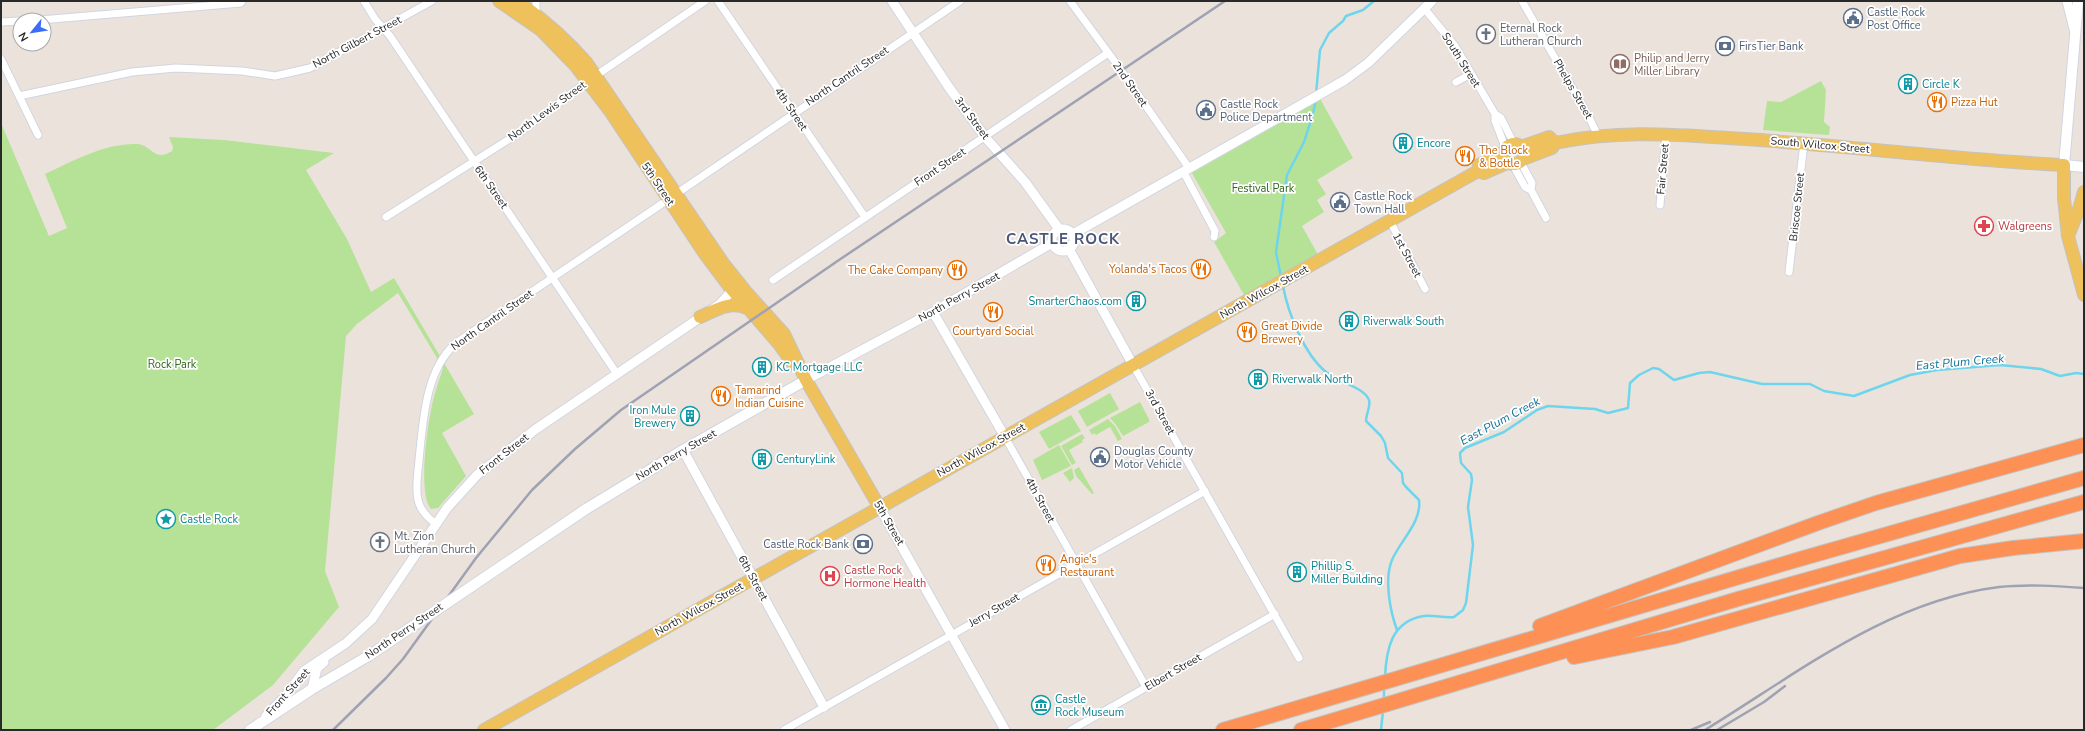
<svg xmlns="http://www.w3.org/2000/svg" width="2085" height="731" viewBox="0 0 2085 731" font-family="'Nunito Sans',sans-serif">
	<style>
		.green { fill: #b6e297 }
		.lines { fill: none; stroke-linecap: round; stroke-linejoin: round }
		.stream { stroke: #6ed5ed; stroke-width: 2.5 }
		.minor-casing { stroke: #d0d5e2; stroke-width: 9 }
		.tertiary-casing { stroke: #d0d5e2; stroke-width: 11 }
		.secondary-casing { stroke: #d0d5e2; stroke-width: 12 }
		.primary-casing { stroke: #c3c3c3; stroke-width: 14 }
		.motorway-casing { stroke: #c3c3c3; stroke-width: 16 }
		.minor { stroke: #fff; stroke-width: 7 }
		.tertiary { stroke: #fff; stroke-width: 9 }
		.secondary { stroke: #fff; stroke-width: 10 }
		.primary { stroke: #efc15c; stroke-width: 12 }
		.motorway { stroke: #fd9054; stroke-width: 14 }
		.rail { stroke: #9ea2b3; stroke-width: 2.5 }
		.secondary-bridge-casing { stroke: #d0d5e2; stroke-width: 12; stroke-linecap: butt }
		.secondary-bridge { stroke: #fff; stroke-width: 10 }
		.labels { text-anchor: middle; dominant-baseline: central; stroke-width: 3.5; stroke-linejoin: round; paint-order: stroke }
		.service-label { font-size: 11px; fill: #4e5e75; stroke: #fff; text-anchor: start }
		.worship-label { font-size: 11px; fill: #5b616d; stroke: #fff; text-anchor: start }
		.street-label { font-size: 11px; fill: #292929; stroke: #fff }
		.education-label { font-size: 11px; fill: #785e54; stroke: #fff; text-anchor: start }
		.culture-label { font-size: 11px; fill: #0d838f; stroke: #fff; text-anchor: start }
		.food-label { font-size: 11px; fill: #c56008; stroke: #fff; text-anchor: start }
		.park-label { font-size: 11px; fill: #2f651a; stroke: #fff }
		.health-label { font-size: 11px; fill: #be3a42; stroke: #fff; text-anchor: start }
		.water-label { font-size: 12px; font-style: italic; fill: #0e7398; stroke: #fff }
		.district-label { font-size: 15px; font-weight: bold; letter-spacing: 1px; fill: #4a5679; stroke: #fff }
	</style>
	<rect width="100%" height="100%" fill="#ebe3db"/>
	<path class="green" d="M1821 81 1826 90 1824 122 1830 127 1829 135 1763 130 1767 101 1781 102Z
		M1318 95 1353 158 1317 180 1326 194 1317 200 1324 212 1302 226 1321 260 1248 302 1214 242 1226 233 1189 168Z
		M1 123 49 236 67 228 45 174C73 161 103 144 135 144 152 143 153 163 172 151L173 147 169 137 224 140 334 153 306 170 347 239 371 292 394 278 474 414 442 433 466 476 438 508 431 509C417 494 428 418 434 397 436 388 440 378 443 368L398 293 357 324 346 336 325 571 339 607 273 685 213 730H1Z
		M1110 393 1119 409 1087 427 1078 411Z
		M1140 402 1149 419V422L1123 436 1116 425 1110 418Z
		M1071 415 1081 431 1049 449 1039 432Z
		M1108 419 1115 426 1122 439 1118 441 1110 427 1096 435 1094 433 1092 435 1089 430Z
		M1082 434 1085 438 1082 440 1083 442 1069 450 1076 463 1072 465 1061 446Z
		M1059 445 1071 466 1042 480 1033 460Z
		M1079 467 1094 493 1092 494 1076 476 1074 470Z
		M1072 468 1074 478 1070 482 1063 473Z"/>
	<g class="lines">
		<path class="stream" d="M1316 94 1320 50 1329 33 1343 21 1346 16 1363 10 1374 1
			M1281 277 1276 252 1287 175 1304 142 1313 114 1316 99
			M1283 286C1288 313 1304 354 1326 372 1336 381 1364 387 1369 400 1371 406 1366 414 1366 421L1381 436 1385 443 1388 458 1402 473 1403 483 1406 487 1419 500C1422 522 1400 541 1392 560 1384 579 1390 611 1397 630
			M1385 678C1386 650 1391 621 1424 616 1434 615 1444 618 1454 617L1463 610 1466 603 1473 545 1468 507 1472 480 1471 474 1461 463 1460 453 1465 448 1504 432 1537 410 1548 406 1595 409 1608 413 1628 408 1630 383 1639 375 1653 368 1659 369 1674 380 1699 373 1710 372 1762 384H1810L1824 391 1854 396 1910 375 1937 370 2000 365 2041 369 2060 376 2076 373 2084 374
			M1384 700V687
			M1381 730 1383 711"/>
		<g class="minor-casing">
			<path id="minor" d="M364 1 375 19 390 36 617 374
				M536 1V14
				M718 1 865 217
				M1070 1 1121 70 1189 168
				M1522 1 1589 117 1598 136
				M1424 8 1455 46 1495 114 1501 118 1514 144
				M40 20 241 3 242 1
				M1 22 20 21
				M1 59 38 135
				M1456 82 1471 74
				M19 96 132 72 176 68 242 71 275 76 310 68 432 1
				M1495 114V121L1506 149
				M1520 161 1532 183 1531 190
				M1512 163 1525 187 1531 190 1546 218
				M1183 171 1215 231 1214 237
				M676 194 960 1
				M1660 205 1666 134
				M386 217 519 133 588 81 705 1
				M1390 221 1425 289
				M1789 272 1804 143
				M773 280 1108 53
				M1133 365 1299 658
				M1005 437 1146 687
				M436 524C428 518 420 510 418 500 415 487 418 473 419 460 423 422 425 370 456 343L669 199
				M784 730 1205 491
				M1071 730 1275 614"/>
		</g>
		<g class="tertiary-casing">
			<path id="tertiary" d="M892 1 948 86 985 137 1025 182 1059 229
				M2067 1 2074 29
				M1052 240a11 11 0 1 1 22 0a11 11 0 1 1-22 0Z
				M1073 234 1345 80 1368 63 1432 1
				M1069 249 1133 365
				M933 312 1005 437
				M806 380 933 312 1052 243
				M683 450 824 707
				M880 508 1005 730
				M312 689 317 668 324 662
				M266 716 285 697 304 671 346 643 372 619 447 508 477 475 536 429 720 304 729 294 732 284"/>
		</g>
		<g class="secondary-casing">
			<path id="secondary" d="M2078 1 2064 165 2084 167
				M586 509 683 450 806 380
				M250 730 312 689 370 655"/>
		</g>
		<g class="primary-casing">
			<path id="primary" d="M499 1 541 30 575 65 610 111 705 254 729 286 779 344 794 365
				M517 1C543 19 565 38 586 62L723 263 747 293 784 334 806 380 880 508
				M1555 143C1620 129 1680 135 1745 139 1852 146 1958 160 2064 165V198L2068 236 2084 295
				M1504 154a10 10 0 1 1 20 0a10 10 0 1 1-20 0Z
				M1521 147 1549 137 1555 143
				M1523 159 1552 148 1555 143
				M1478 171 1484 173 1509 162
				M2068 236 2079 209 2084 192
				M700 317C718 309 729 301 747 308
				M484 730 1478 171 1479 165 1505 152"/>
		</g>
		<g class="motorway-casing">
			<path id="motorway" d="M1540 626 1818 523 1876 503 2084 445
				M1574 657 1673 637 1960 556 2013 548 2084 541
				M1223 730 1800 559 2084 478
				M1301 730 1738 599 2084 502"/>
		</g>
		<use href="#minor" class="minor"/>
		<use href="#tertiary" class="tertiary"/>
		<use href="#secondary" class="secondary"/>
		<use href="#primary" class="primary"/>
		<use href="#motorway" class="motorway"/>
		<path class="rail" d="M333 730 386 678 403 659 476 558 532 490 575 449 621 410 839 260 1225 1
			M1691 730 1710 722
			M1705 730C1798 673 1888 601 1999 587 2027 584 2056 586 2084 588
			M1717 730 1764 702 1785 686"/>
		<g class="secondary-bridge-casing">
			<path id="secondary-bridge" d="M370 655 586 509"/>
		</g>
		<use href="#secondary-bridge" class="secondary-bridge"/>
	</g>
	<defs>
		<g id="civic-ring" transform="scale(1)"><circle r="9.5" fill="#fff" stroke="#5c6f8a" stroke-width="1.5"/><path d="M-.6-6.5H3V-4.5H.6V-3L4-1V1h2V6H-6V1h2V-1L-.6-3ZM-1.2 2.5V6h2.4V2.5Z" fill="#5c6f8a"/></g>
		<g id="church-ring" transform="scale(1)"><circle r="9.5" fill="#fff" stroke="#6b7280" stroke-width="1.5"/><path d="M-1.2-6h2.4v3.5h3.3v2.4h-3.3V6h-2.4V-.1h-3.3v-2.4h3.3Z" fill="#6b7280"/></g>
		<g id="bank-ring" transform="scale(1)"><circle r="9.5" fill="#fff" stroke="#5c6f8a" stroke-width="1.5"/><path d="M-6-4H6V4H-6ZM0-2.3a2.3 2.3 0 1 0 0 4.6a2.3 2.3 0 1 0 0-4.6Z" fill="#5c6f8a"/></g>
		<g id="library-ring" transform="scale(1)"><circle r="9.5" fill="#fff" stroke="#8d6e63" stroke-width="1.5"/><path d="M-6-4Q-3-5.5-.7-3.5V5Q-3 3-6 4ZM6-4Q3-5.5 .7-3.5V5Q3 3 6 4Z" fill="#8d6e63"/></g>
		<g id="building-ring" transform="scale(1)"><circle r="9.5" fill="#fff" stroke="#0f9aa8" stroke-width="1.5"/><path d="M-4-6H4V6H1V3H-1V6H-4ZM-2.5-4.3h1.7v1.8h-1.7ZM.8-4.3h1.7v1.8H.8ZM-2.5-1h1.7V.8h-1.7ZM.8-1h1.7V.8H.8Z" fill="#0f9aa8"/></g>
		<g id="restaurant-ring" transform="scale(1)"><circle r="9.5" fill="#fff" stroke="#e8710a" stroke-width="1.5"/><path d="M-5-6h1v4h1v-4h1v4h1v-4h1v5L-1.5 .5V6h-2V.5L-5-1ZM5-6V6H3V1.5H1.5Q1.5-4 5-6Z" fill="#e8710a"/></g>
		<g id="pharmacy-ring" transform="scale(1)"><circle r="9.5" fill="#fff" stroke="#e0444e" stroke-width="1.5"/><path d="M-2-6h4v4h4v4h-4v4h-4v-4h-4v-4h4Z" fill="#e0444e"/></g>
		<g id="sight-ring" transform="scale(1)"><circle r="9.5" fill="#fff" stroke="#0f9aa8" stroke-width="1.5"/><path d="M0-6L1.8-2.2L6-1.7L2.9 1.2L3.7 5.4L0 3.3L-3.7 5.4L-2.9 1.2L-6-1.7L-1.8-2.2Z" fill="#0f9aa8"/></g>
		<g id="hospital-ring" transform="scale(1)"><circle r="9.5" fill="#fff" stroke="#e0444e" stroke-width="1.5"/><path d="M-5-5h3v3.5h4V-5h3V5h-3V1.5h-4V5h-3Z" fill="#e0444e"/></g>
		<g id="museum-ring" transform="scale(1)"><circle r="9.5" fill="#fff" stroke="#0f9aa8" stroke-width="1.5"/><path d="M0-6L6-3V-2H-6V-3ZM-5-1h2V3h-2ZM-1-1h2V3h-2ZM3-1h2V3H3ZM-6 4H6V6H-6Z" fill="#0f9aa8"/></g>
	</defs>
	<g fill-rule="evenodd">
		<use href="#civic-ring" x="1853" y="18"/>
		<use href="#church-ring" x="1486" y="34"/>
		<use href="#bank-ring" x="1725" y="46"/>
		<use href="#library-ring" x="1620" y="64"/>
		<use href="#building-ring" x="1908" y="84"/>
		<use href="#restaurant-ring" x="1937" y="102"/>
		<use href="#civic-ring" x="1206" y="110"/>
		<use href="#building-ring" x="1403" y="143"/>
		<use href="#restaurant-ring" x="1465" y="156"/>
		<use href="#civic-ring" x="1340" y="202"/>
		<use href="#pharmacy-ring" x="1984" y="226"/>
		<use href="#restaurant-ring" x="1201" y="269"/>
		<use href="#restaurant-ring" x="957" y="270"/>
		<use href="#building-ring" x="1136" y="301"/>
		<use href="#restaurant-ring" x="993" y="312"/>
		<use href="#building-ring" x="1349" y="321"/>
		<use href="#restaurant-ring" x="1247" y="332"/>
		<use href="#building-ring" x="762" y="367"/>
		<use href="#building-ring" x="1258" y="379"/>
		<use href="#restaurant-ring" x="721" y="396"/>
		<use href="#building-ring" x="690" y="416"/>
		<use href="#civic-ring" x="1100" y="457"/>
		<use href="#building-ring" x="762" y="459"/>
		<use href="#sight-ring" x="166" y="519"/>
		<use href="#church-ring" x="380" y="542"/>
		<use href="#bank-ring" x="863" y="544"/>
		<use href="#restaurant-ring" x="1046" y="565"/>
		<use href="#building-ring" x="1297" y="572"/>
		<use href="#hospital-ring" x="830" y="576"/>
		<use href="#museum-ring" x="1041" y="705"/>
	</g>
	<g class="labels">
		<g class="service-label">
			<text x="1867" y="12">Castle Rock<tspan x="1867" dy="13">Post Office</tspan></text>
			<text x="1739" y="46">FirsTier Bank</text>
			<text x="1220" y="104">Castle Rock<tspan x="1220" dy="13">Police Department</tspan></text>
			<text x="1354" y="196">Castle Rock<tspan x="1354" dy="13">Town Hall</tspan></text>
			<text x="1114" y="451">Douglas County<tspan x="1114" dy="13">Motor Vehicle</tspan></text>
			<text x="849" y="544" text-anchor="end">Castle Rock Bank</text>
		</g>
		<g class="worship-label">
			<text x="1500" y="28">Eternal Rock<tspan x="1500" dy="13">Lutheran Church</tspan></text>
			<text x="394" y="536">Mt. Zion<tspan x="394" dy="13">Lutheran Church</tspan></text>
		</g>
		<g class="street-label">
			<text transform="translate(357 42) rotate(-28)">North Gilbert Street</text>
			<text transform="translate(1461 60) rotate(58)">South Street</text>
			<text transform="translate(847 76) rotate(-34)">North Cantril Street</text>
			<text transform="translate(1130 84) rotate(55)">2nd Street</text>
			<text transform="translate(1573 89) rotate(60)">Phelps Street</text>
			<text transform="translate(791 109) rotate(56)">4th Street</text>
			<text transform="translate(547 111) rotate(-36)">North Lewis Street</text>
			<text transform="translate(972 118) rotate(53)">3rd Street</text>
			<text transform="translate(1820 145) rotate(5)">South Wilcox Street</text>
			<text transform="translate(940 167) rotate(-34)">Front Street</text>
			<text transform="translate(1663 169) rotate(-85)">Fair Street</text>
			<text transform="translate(658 184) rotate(56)">5th Street</text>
			<text transform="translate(491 187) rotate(55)">6th Street</text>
			<text transform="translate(1797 207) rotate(-84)">Briscoe Street</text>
			<text transform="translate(1407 255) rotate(62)">1st Street</text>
			<text transform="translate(1264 292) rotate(-29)">North Wilcox Street</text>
			<text transform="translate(959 297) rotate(-29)">North Perry Street</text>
			<text transform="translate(492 320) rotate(-35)">North Cantril Street</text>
			<text transform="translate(1160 412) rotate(61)">3rd Street</text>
			<text transform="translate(981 450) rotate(-29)">North Wilcox Street</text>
			<text transform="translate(504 454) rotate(-38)">Front Street</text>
			<text transform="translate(676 455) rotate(-30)">North Perry Street</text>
			<text transform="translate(1040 500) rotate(61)">4th Street</text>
			<text transform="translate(889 523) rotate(60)">5th Street</text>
			<text transform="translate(753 578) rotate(61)">6th Street</text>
			<text transform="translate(699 609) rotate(-29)">North Wilcox Street</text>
			<text transform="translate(994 610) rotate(-30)">Jerry Street</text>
			<text transform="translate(404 631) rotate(-34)">North Perry Street</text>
			<text transform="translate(1173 672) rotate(-30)">Elbert Street</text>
			<text transform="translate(288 692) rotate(-48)">Front Street</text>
		</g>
		<g class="education-label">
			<text x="1634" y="58">Philip and Jerry<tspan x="1634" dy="13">Miller Library</tspan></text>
		</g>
		<g class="culture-label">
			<text x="1922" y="84">Circle K</text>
			<text x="1417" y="143">Encore</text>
			<text x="1122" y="301" text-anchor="end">SmarterChaos.com</text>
			<text x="1363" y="321">Riverwalk South</text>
			<text x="776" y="367">KC Mortgage LLC</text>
			<text x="1272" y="379">Riverwalk North</text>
			<text x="676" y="410" text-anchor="end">Iron Mule<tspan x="676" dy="13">Brewery</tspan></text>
			<text x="776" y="459">CenturyLink</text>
			<text x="180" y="519">Castle Rock</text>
			<text x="1311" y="566">Phillip S.<tspan x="1311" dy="13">Miller Building</tspan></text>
			<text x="1055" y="699">Castle<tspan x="1055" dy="13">Rock Museum</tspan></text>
		</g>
		<g class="food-label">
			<text x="1951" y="102">Pizza Hut</text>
			<text x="1479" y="150">The Block<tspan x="1479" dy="13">&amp; Bottle</tspan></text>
			<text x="1187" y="269" text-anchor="end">Yolanda's Tacos</text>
			<text x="943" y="270" text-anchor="end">The Cake Company</text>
			<text x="1261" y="326">Great Divide<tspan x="1261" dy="13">Brewery</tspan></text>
			<text x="993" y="331" text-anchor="middle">Courtyard Social</text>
			<text x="735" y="390">Tamarind<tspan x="735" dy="13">Indian Cuisine</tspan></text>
			<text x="1060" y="559">Angie's<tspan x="1060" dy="13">Restaurant</tspan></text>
		</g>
		<g class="park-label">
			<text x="1263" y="188">Festival Park</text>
			<text x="172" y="364">Rock Park</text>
		</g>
		<g class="health-label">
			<text x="1998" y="226">Walgreens</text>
			<text x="844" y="570">Castle Rock<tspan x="844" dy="13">Hormone Health</tspan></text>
		</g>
		<g class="water-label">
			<text transform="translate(1960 362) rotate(-5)">East Plum Creek</text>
			<text transform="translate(1500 421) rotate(-28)">East Plum Creek</text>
		</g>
		<g class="district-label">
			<text x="1063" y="239">CASTLE ROCK</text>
		</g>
	</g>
	<rect width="2085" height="731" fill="none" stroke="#292929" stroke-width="4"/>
	<g transform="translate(32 32) rotate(240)"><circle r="19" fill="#ffffff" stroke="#a9a9a9"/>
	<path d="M0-3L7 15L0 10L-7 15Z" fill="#3b6df8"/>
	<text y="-6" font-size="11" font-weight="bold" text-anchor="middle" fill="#292929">N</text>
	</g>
</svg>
